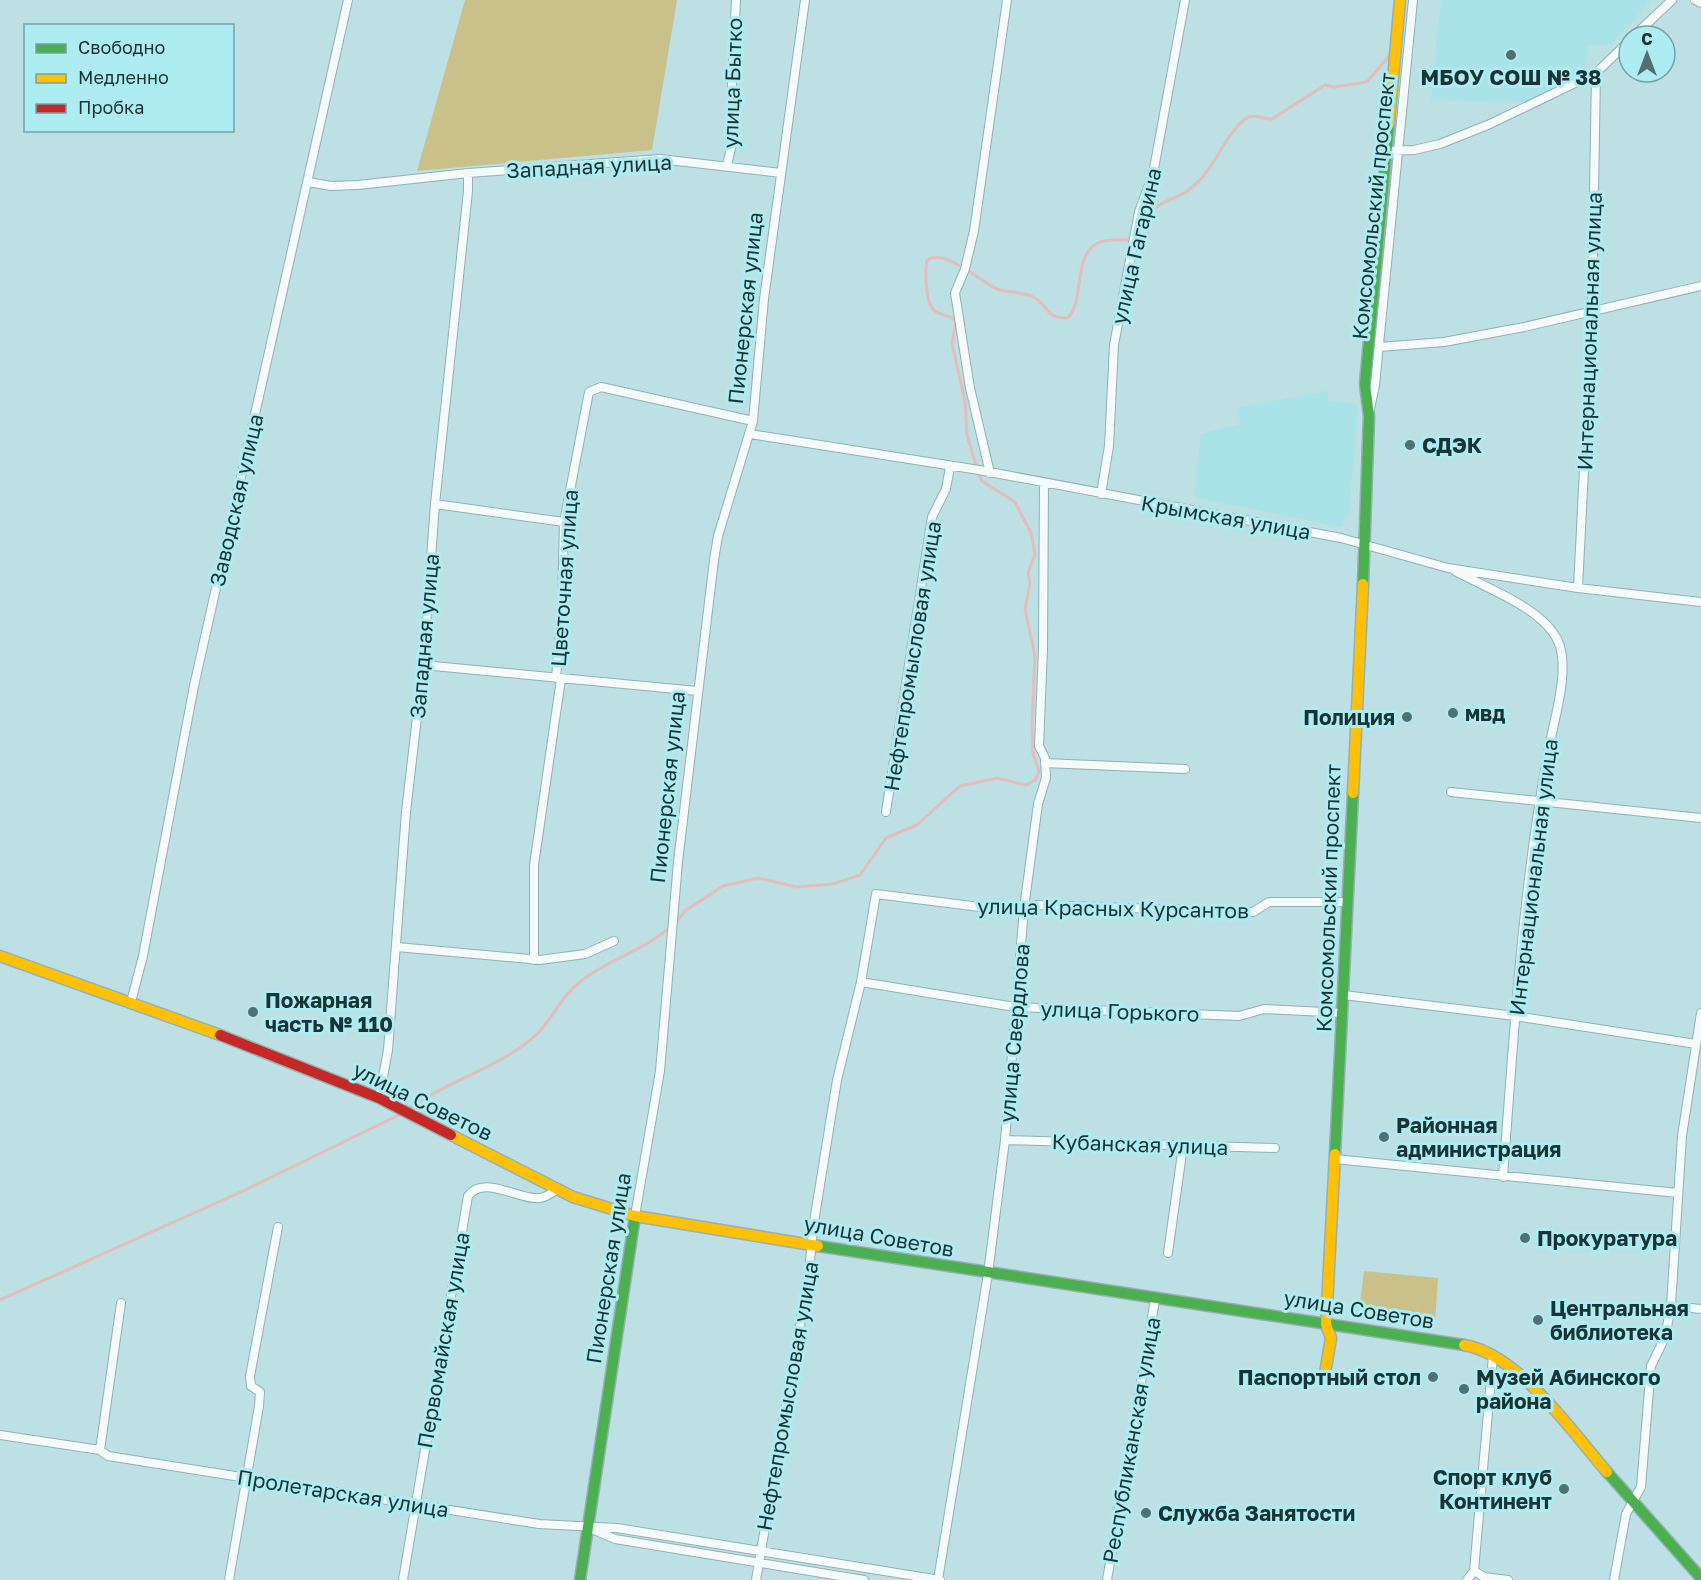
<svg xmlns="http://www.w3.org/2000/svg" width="1701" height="1580" viewBox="0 0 1701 1580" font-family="'Golos Text',sans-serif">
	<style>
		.built { fill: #a9e2e7 }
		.green { fill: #c9c08a }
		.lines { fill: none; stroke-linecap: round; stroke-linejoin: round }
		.stream { stroke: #e3bdbb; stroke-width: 3 }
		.street-casing { stroke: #94b0b3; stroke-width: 10 }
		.fast-casing { stroke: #94b0b3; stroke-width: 13 }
		.slow-casing { stroke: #94b0b3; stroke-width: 13 }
		.jam-casing { stroke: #94b0b3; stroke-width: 13 }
		.street { stroke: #f5fafb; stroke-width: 8 }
		.fast { stroke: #4caf50; stroke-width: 10 }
		.slow { stroke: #ffc107; stroke-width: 10 }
		.jam { stroke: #c62828; stroke-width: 10 }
		.poi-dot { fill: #527073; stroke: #adedf2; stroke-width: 2 }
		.labels { text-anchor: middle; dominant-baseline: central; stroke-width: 6; stroke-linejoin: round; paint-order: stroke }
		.poi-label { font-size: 21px; font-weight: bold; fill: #193436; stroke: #adedf2; text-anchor: start }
		.street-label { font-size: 21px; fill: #193436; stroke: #adedf2 }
	</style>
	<rect width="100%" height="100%" fill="#bce0e3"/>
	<path class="built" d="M1441 0H1652L1610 45H1588L1585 65 1548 93 1526 102 1431 100Z
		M1327 391 1329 401 1358 404 1349 510 1341 527 1194 497 1201 434 1240 424 1237 408Z"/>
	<path class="green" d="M465 0H677L652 150 417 171Z
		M1364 1271 1438 1278 1435 1323 1359 1311Z"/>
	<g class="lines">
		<path class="stream" d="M676 922 685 911 723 886 759 878 796 887 833 884 860 875 886 838 917 825 960 786 997 778 1026 785 1035 780 1039 772 1033 753 1032 728 1035 656 1025 609 1030 583 1028 573 1035 554 1031 533 1015 502 982 481 979 475 967 435 965 401 952 344 956 321C949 314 942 316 935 311 925 304 925 271 927 260 946 248 979 281 997 289 1008 293 1022 291 1033 297 1049 305 1044 318 1067 318 1085 305 1072 255 1098 243 1113 236 1130 243 1144 238L1148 235C1144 199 1170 205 1190 189 1215 170 1222 138 1245 119 1253 113 1263 119 1272 119L1325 85 1334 87 1367 82 1390 55 1394 9
			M406 1110C445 1082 504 1066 537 1034 553 1018 563 994 581 981 609 959 644 951 671 926
			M0 1300 243 1191 401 1114"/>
		<g class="street-casing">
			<path id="street" d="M1695 0 1701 3
				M1634 36 1672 0
				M1386 151 1414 150 1440 144 1490 124 1596 73 1629 41
				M727 165 734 136 732 82 736 0
				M308 182 331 186 358 185 468 173 660 159 781 173
				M1379 347 1444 342 1524 327 1701 286
				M1370 409 1375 385 1413 0
				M750 434 979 470 1341 538 1448 568 1578 588 1701 602
				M990 473 970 388 955 293 965 269 974 231 1007 0
				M1101 494 1109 446 1114 345 1139 212 1153 174 1185 0
				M435 504 564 522
				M1455 571C1486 588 1543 608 1558 641 1571 670 1553 722 1548 753 1522 892 1514 1035 1503 1177
				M1578 588 1592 311 1596 73
				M423 665 697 691
				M556 678 562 609 564 522 589 392 601 387 753 421
				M1045 763 1185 769
				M1451 792 1701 818
				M886 812 932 517 946 489 950 467
				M397 947 540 960 585 954 614 941
				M534 960V865L561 679
				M861 982 1015 1007 1239 1016 1264 1009 1343 1013
				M1344 995 1515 1016 1696 1044
				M131 1002 143 956 194 686 348 0
				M379 1098 388 1050 406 812 423 665 435 504 468 191V173
				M1005 1140 1275 1148
				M1335 1159 1678 1193
				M635 1216 660 1071 678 862 714 560 718 536 753 421 764 299 805 0
				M1168 1253 1183 1146
				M1671 1306 1701 1309
				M0 1435 100 1450 108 1456 539 1524 617 1528 940 1580
				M100 1450 121 1303
				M592 1529 615 1539 864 1580
				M1474 1571 1484 1577 1508 1580
				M229 1580 259 1406 260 1392 251 1386 250 1376 278 1227
				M403 1580 468 1196C484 1174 520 1201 540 1198 547 1197 552 1193 557 1189
				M756 1580 809 1272 813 1228 837 1080 861 982 876 894 1012 911 1036 905 1253 912 1269 902H1348
				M938 1580 988 1274 1005 1140 1024 908 1038 804 1046 778 1045 758 1039 746 1043 649 1044 484
				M1107 1580 1155 1300
				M1467 1580 1474 1571 1493 1356
				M1614 1580 1626 1514 1641 1487 1651 1366 1665 1337 1671 1306 1682 1136 1701 1013"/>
		</g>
		<g class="fast-casing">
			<path id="fast" d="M1363 584 1369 416 1365 384 1389 124
				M1335 1154 1353 793
				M818 1246 1464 1345
				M1607 1472 1701 1578
				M580 1580 635 1216"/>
		</g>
		<g class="slow-casing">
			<path id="slow" d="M1389 124 1400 0
				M1353 793 1363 584
				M0 956 220 1035
				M451 1135 573 1197 635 1216 818 1246
				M1464 1345C1519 1354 1572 1432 1607 1472
				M1324 1379 1331 1338 1326 1324 1335 1154"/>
		</g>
		<g class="jam-casing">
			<path id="jam" d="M220 1035 379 1098 451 1135"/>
		</g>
		<use href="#street" class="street"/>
		<use href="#fast" class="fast"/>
		<use href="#slow" class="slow"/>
		<use href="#jam" class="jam"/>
	</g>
	<g class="poi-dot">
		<circle cx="1511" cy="55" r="6"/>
		<circle cx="1410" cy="445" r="6"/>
		<circle cx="1453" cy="713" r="6"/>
		<circle cx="1407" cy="717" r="6"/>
		<circle cx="253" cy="1012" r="6"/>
		<circle cx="1384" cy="1137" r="6"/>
		<circle cx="1525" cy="1238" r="6"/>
		<circle cx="1538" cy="1320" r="6"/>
		<circle cx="1433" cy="1377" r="6"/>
		<circle cx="1464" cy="1389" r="6"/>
		<circle cx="1564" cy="1489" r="6"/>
		<circle cx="1146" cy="1513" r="6"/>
	</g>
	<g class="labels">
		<g class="poi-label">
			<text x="1511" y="77" text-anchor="middle">МБОУ СОШ № 38</text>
			<text x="1422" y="445">СДЭК</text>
			<text x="1465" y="713">мвд</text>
			<text x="1395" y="717" text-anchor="end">Полиция</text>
			<text x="265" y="1000">Пожарная<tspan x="265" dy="24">часть № 110</tspan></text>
			<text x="1396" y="1125">Районная<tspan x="1396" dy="24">администрация</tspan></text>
			<text x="1537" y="1238">Прокуратура</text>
			<text x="1550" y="1308">Центральная<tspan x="1550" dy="24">библиотека</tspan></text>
			<text x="1421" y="1377" text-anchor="end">Паспортный стол</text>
			<text x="1476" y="1377">Музей Абинского<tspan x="1476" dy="24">района</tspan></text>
			<text x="1552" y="1477" text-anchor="end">Спорт клуб<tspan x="1552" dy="24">Континент</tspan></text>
			<text x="1158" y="1513">Служба Занятости</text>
		</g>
		<g class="street-label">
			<text transform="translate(732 83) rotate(-88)">улица Бытко</text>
			<text transform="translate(589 166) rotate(-3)">Западная улица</text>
			<text transform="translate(1373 206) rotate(-84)">Комсомольский проспект</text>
			<text transform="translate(1136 246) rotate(-77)">улица Гагарина</text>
			<text transform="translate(745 308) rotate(-84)">Пионерская улица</text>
			<text transform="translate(1589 331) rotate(-88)">Интернациональная улица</text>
			<text transform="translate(236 500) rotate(-77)">Заводская улица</text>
			<text transform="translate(1226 517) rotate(10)">Крымская улица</text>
			<text transform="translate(564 578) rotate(-86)">Цветочная улица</text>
			<text transform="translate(424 636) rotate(-85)">Западная улица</text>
			<text transform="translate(912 656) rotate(-81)">Нефтепромысловая улица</text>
			<text transform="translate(667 787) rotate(-84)">Пионерская улица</text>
			<text transform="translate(1533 877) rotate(-83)">Интернациональная улица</text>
			<text transform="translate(1328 898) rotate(-88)">Комсомольский проспект</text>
			<text transform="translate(1113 908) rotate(1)">улица Красных Курсантов</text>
			<text transform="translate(1120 1011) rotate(2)">улица Горького</text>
			<text transform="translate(1014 1033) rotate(-85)">улица Свердлова</text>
			<text transform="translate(423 1101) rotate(26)">улица Советов</text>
			<text transform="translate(1140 1144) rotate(2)">Кубанская улица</text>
			<text transform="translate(879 1236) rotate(10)">улица Советов</text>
			<text transform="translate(608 1268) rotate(-81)">Пионерская улица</text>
			<text transform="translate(1359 1309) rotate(9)">улица Советов</text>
			<text transform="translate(443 1340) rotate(-80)">Первомайская улица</text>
			<text transform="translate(787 1396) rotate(-80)">Нефтепромысловая улица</text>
			<text transform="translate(1131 1440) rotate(-80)">Республиканская улица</text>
			<text transform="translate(343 1493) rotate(9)">Пролетарская улица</text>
		</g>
	</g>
	<rect x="24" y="24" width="210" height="108" fill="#adedf2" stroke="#72a3a7" stroke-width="1.5"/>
	<rect x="36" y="44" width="30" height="9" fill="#4caf50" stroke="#72a3a7" stroke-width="1.5"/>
	<text x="78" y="54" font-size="18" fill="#193436">Свободно</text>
	<rect x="36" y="74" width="30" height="9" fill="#ffc107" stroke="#72a3a7" stroke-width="1.5"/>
	<text x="78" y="84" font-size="18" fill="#193436">Медленно</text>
	<rect x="36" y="104" width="30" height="9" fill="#c62828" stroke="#72a3a7" stroke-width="1.5"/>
	<text x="78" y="114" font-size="18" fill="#193436">Пробка</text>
	<g transform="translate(1647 54)"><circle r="28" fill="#adedf2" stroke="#72a3a7" stroke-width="1.5"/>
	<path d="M0-4.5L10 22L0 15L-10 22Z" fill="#527073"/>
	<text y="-9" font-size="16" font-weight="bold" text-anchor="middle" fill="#193436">С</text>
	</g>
</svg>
